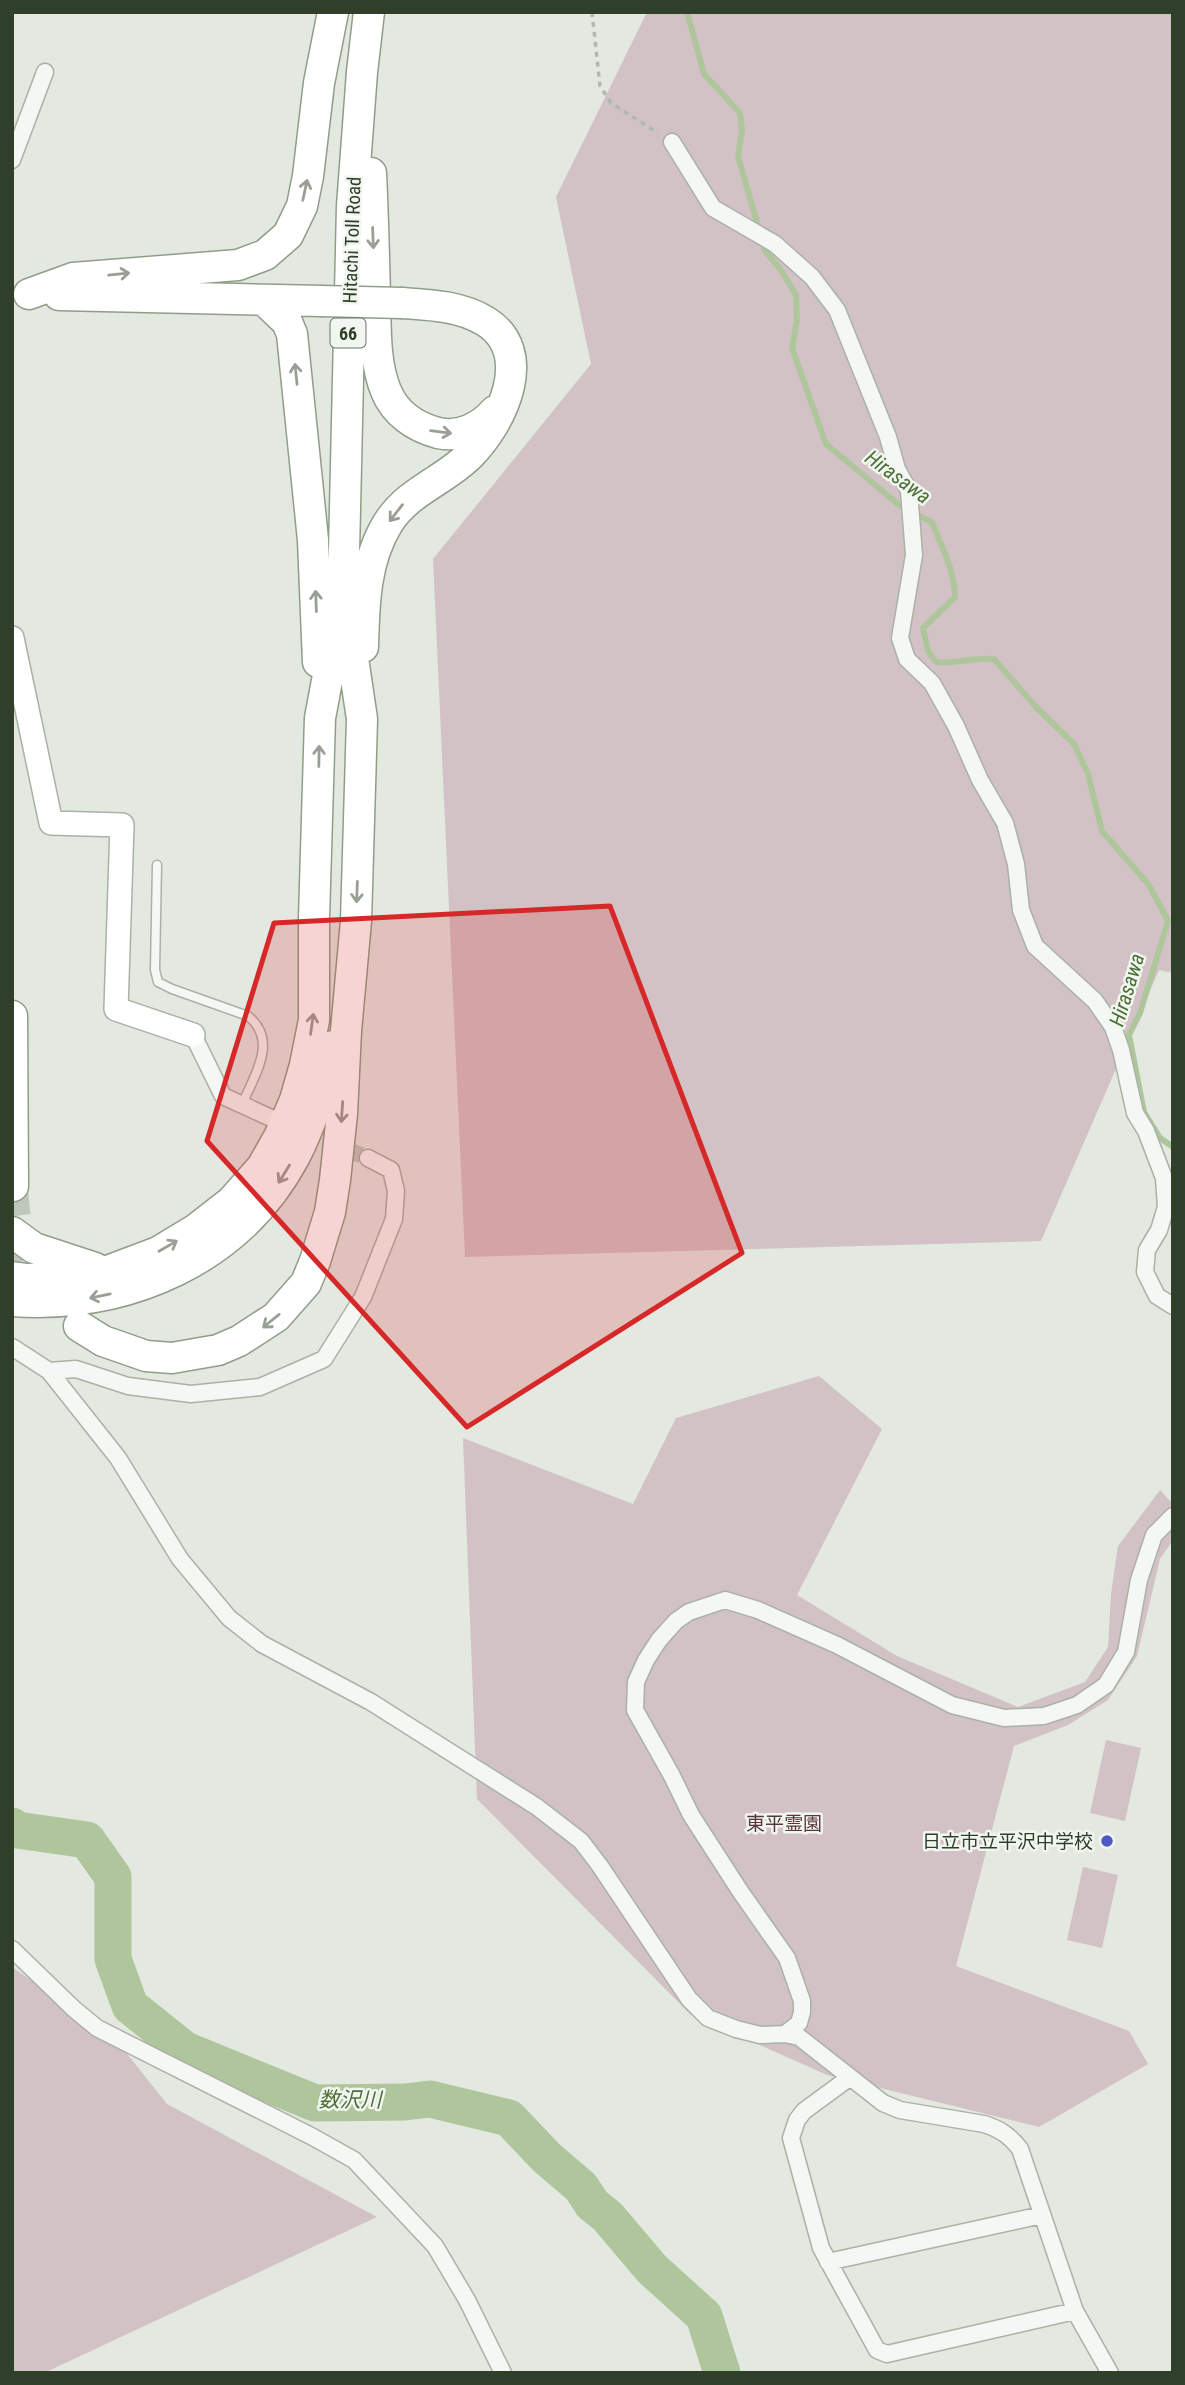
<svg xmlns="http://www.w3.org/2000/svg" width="1185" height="2385" viewBox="0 0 1185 2385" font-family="'Roboto Condensed','Noto Sans JP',sans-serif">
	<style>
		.green { fill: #d2c2c5 }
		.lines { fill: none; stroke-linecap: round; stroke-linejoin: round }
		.stream { stroke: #afc69d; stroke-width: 6 }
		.river { stroke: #afc69d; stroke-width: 37 }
		.street-tunnel { stroke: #bfc6bc; stroke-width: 16; stroke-dasharray: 16 8; stroke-linecap: butt }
		.highway-tunnel { stroke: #bfc6bc; stroke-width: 30; stroke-dasharray: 30 15; stroke-linecap: butt }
		.lane-casing { stroke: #aab2a6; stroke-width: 11 }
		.street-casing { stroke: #aab2a6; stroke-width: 19 }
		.secondary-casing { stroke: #aab2a6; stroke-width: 26 }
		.highway-casing { stroke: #909e89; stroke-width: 33 }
		.path { stroke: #b1b8af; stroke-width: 3.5; stroke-dasharray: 5 5; stroke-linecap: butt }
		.lane { stroke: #f4f7f3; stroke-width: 8 }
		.street { stroke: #f4f7f3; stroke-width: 16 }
		.secondary { stroke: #fff; stroke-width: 23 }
		.highway { stroke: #fff; stroke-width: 30 }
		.highway-bridge-casing { stroke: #909e89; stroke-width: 33; stroke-linecap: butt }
		.highway-bridge { stroke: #fff; stroke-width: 30 }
		.oneway { stroke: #989f94 }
		.marked { fill: #d62828; fill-opacity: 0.2; stroke: #d62828; stroke-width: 5; stroke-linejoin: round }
		.poi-dot { fill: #4d5ac6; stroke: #f2f6f0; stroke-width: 2.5 }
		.labels { text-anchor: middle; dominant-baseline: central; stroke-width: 5; stroke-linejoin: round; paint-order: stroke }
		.shield { fill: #f2f6f0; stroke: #6a7665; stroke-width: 2 }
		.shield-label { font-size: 18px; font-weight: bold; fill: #303f2a }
		.street-label { font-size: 19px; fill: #303f2a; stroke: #f2f6f0 }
		.park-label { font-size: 19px; fill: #59383d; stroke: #f2f6f0 }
		.poi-label { font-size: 19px; fill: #303f2a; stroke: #f2f6f0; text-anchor: end }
		.water-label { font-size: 21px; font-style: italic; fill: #4e7036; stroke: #f2f6f0 }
	</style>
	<rect width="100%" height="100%" fill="#e3e8e0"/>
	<path class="green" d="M647 12H1173V973L1159 970 1041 1241 465 1257 433 559 591 364 556 197Z
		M819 1376 882 1429 797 1595 897 1656 1018 1707 1085 1682 1108 1647 1111 1594 1118 1546 1160 1490 1173 1504V1540L1160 1559 1137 1656 1108 1700 1068 1725 1014 1746 956 1966 1129 2031 1148 2064 1039 2127 827 2075 690 2014 477 1799 463 1438 633 1504 676 1418Z
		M1106 1740 1141 1748 1125 1821 1090 1813Z
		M1083 1867 1118 1875 1102 1948 1067 1940Z
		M12 1967 116 2040 167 2104 377 2217 44 2373H12Z"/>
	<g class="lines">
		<path class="stream" d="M687 12 704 74 740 113 742 130 738 156 765 251 781 270 796 295 797 320 792 348 826 444 904 509 932 522C941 545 955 572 955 597L923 628 928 651 936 662C957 664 974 657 994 659L1036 707 1074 744 1088 774 1102 831 1149 885 1168 921 1140 1013 1129 1035 1144 1112 1160 1138 1173 1147"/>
		<path class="river" d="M12 1826 17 1830 87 1840 113 1877V1959L130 2006 185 2050 315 2103 405 2102 430 2099 509 2118 547 2158 581 2187 592 2204 608 2217 652 2269 704 2316 722 2373"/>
		<path class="street-tunnel" d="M302 1131 368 1158"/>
		<path class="highway-tunnel" d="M13 1186C15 1228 22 1267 52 1298"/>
		<g class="lane-casing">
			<path id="lane" d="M157 865 155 970 158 982 172 989 248 1016C279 1041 254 1075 242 1105"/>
		</g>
		<g class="street-casing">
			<path id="street" d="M672 142 713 208 775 244 812 277 837 310 888 437 897 469 909 491 914 555 900 638 907 659 932 683 956 726 980 780 1005 823 1016 864 1021 910 1035 946 1095 1001 1113 1027 1121 1050 1135 1113 1146 1131 1164 1178 1166 1207 1159 1230 1147 1250 1145 1272 1157 1296 1173 1306
				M12 160 45 72
				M193 1035 223 1096 271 1118
				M12 1347 49 1371 118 1458 180 1559 229 1618 262 1644 371 1702 537 1807 581 1841 600 1866 689 1999 708 2018 736 2029 760 2035 785 2034 799 2037 883 2103 900 2110 984 2124C1000 2129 1010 2136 1020 2149L1075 2311 1110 2373
				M49 1371 76 1369 128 1386 191 1394 260 1387 324 1359 363 1297 394 1219 396 1191 391 1170 368 1158
				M12 1949 74 2009 97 2028 311 2136 354 2160 435 2246 467 2300 503 2373
				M785 2034 799 2023 802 2012V2001L787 1958 740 1891 691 1815 672 1776 635 1710 636 1682 646 1660 659 1640 676 1621 689 1612 725 1600 758 1610 837 1645 952 1705 1004 1718 1044 1716 1077 1705 1106 1685 1126 1652 1139 1580 1154 1535 1173 1516
				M849 2078 804 2111 797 2120 791 2138 821 2248 877 2350 887 2354 1075 2311
				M828 2262 1042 2215"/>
		</g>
		<g class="secondary-casing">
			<path id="secondary" d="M12 638 51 823 122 825 116 1009 193 1035"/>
		</g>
		<g class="highway-casing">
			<path id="highway" d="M371 173C373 214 374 255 375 296 376 327 374 362 386 391 395 413 415 427 438 433 460 438 481 427 495 411
				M29 294 73 278 238 265 265 255 288 235 302 206 308 176 319 83 333 12
				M59 295 321 301
				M264 300 287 322 292 334 313 540 318 662
				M363 647C364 604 365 560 388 523 408 491 444 481 470 455 502 423 536 352 485 321 460 306 431 305 402 303
				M12 1016 13 1186
				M12 1232 34 1248 95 1268
				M12 1277 27 1279 78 1277 105 1272 158 1252 196 1229 232 1201 262 1167 280 1135 295 1100 305 1065 314 1020V918L320 718 343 595 352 206 362 72 369 12
				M12 1301C127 1309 239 1261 295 1156 313 1121 324 1084 333 1046
				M79 1326 103 1341 146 1356 172 1358 218 1350 239 1341 276 1317 306 1283 315 1261 330 1212 335 1180 342 1114 346 1031 356 921 362 719 347 618"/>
		</g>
		<path class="path" d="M592 12 600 86 611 103 658 133"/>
		<use href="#lane" class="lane"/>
		<use href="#street" class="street"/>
		<use href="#secondary" class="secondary"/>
		<use href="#highway" class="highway"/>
		<g class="highway-bridge-casing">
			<path id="highway-bridge" d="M321 301 402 303"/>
		</g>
		<use href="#highway-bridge" class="highway-bridge"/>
	</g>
	<defs><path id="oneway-shaft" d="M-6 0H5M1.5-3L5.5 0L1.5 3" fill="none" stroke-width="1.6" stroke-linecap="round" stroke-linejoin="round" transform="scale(1.75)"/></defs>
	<g class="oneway">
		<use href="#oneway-shaft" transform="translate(305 190) rotate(-78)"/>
		<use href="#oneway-shaft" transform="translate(373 238) rotate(88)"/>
		<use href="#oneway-shaft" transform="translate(119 274) rotate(-6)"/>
		<use href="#oneway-shaft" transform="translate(296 374) rotate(-96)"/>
		<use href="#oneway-shaft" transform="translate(441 432) rotate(7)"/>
		<use href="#oneway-shaft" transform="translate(396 513) rotate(128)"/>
		<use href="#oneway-shaft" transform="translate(316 601) rotate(-92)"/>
		<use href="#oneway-shaft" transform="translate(319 756) rotate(-89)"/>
		<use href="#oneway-shaft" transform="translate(357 892) rotate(92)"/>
		<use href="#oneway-shaft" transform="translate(312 1024) rotate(-82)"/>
		<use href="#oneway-shaft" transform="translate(342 1112) rotate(94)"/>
		<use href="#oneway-shaft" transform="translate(284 1174) rotate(122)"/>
		<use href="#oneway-shaft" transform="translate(168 1246) rotate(-30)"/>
		<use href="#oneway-shaft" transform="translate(100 1296) rotate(168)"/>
		<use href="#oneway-shaft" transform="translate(271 1321) rotate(141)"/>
	</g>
	<path class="marked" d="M610 906 742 1253 467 1427 207 1141 274 923Z"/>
	<circle class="poi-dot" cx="1107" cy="1841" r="7"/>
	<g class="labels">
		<rect class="shield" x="330.5" y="318.5" width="35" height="29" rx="5"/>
		<g class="shield-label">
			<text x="348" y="333">66</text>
		</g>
		<g class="street-label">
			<text transform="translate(352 240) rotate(-88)">Hitachi Toll Road</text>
		</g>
		<g class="park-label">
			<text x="784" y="1823">東平霊園</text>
		</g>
		<g class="poi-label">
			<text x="1093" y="1841">日立市立平沢中学校</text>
		</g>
		<g class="water-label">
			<text transform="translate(898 477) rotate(36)">Hirasawa</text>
			<text transform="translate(1127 990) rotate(-73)">Hirasawa</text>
			<text x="350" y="2100">数沢川</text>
		</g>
	</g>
	<rect width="1185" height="2385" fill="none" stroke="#303f2a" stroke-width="28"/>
</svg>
